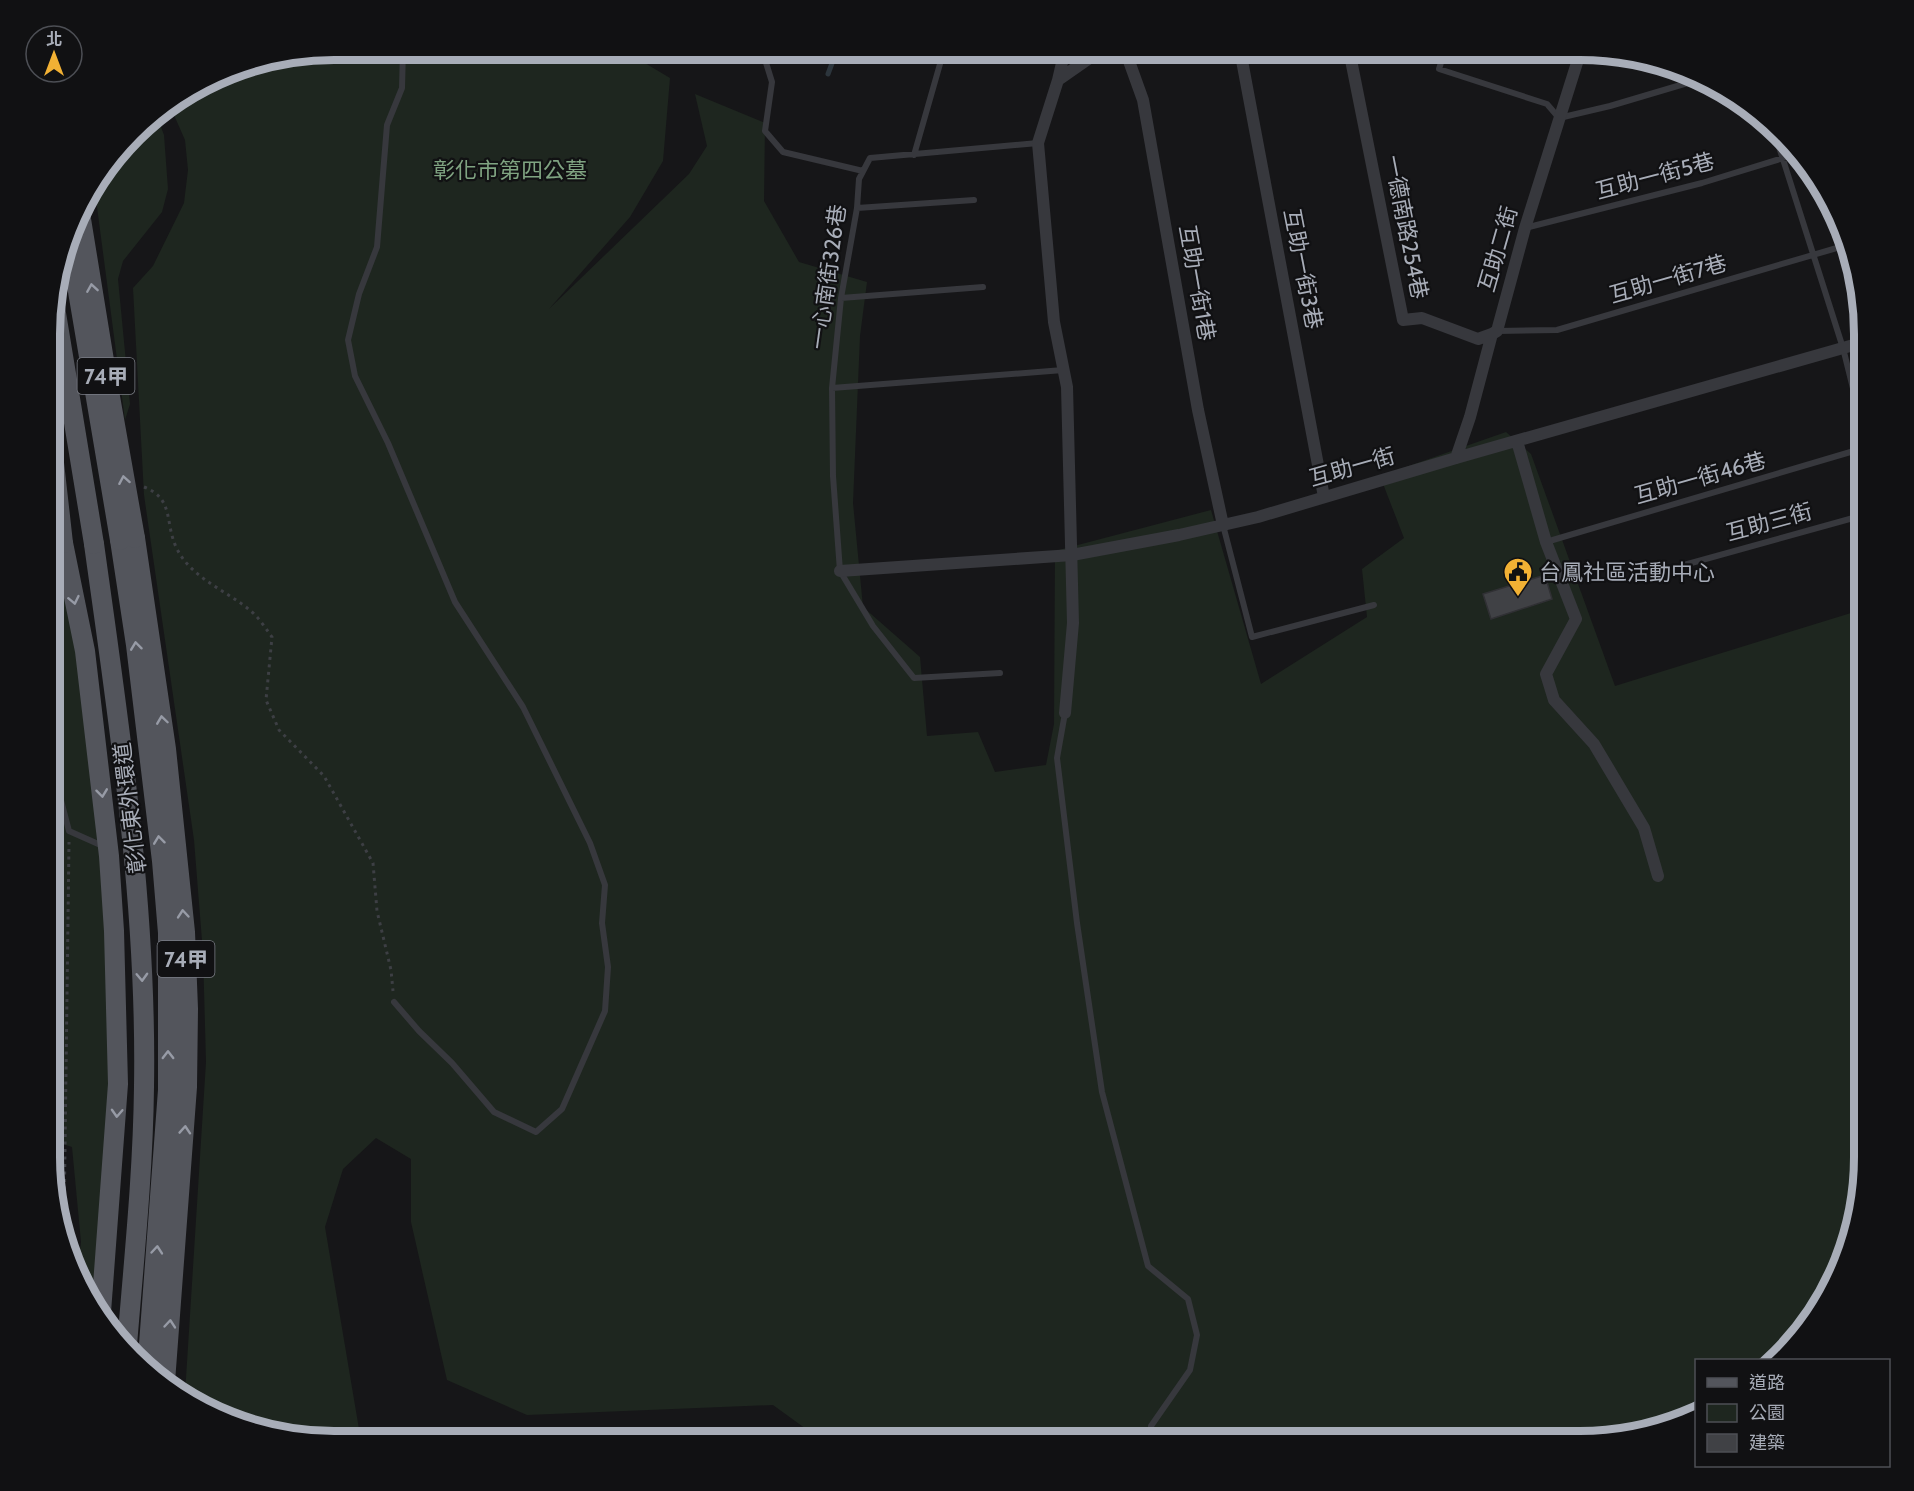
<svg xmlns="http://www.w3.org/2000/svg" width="1914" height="1491" viewBox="0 0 1914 1491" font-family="Cabin,'Noto Sans TC',sans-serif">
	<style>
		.green { fill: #1e261f }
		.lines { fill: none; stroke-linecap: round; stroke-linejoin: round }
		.stream { stroke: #2c353c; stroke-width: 5 }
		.building { fill: #404145; stroke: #303034; stroke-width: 1.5 }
		.path { stroke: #3d3f44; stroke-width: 3; stroke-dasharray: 3 4.5; stroke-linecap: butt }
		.lane { stroke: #37383d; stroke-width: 6 }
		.street { stroke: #37383d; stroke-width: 12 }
		.primary { stroke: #53555c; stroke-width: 20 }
		.primary-bridge { stroke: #53555c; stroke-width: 20 }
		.oneway { stroke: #979ba6 }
		.labels { text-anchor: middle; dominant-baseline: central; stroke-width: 4.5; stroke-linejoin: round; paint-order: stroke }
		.shield { fill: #111113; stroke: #7b7e86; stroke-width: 1.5 }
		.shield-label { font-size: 21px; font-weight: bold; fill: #a8adb8 }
		.park-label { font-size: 22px; fill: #7fa381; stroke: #111113 }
		.street-label { font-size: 22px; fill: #a8adb8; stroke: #111113 }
		.poi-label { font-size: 22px; fill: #a8adb8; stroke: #111113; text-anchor: start }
		.rim { fill: none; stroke: #a8adb8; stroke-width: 8 }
	</style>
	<rect width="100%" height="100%" fill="#161618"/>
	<path class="green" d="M334 50H623L670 78 663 161 630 217 549 309 689 174 707 146 695 94 765 123 764 201 799 262 867 282 860 336 853 503 863 607 920 657 927 736 978 732 995 772 1046 765 1054 724 1055 551 1211 510 1261 684 1367 617 1362 569 1404 538 1380 476 1506 432 1531 454 1615 686 1864 609V1176L1843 1266 1794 1345 1772 1360H1696V1414L1689 1420 1580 1441H820L813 1434 773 1405 527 1415 447 1380 411 1222V1159L376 1138 343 1169 325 1227 361 1441H316L226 1420 185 1394 206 1062 203 953 194 840 144 495 133 288 153 266 184 203 188 170 185 140 170 106 242 65Z
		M156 114 164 135 168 189 162 212 123 261 118 279 130 404 125 420 94 184 147 120Z
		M52 505 104 793 117 1009 113 1290 105 1307 96 1306 79 1282 77 1278 81 1242 72 1147 50 1140Z"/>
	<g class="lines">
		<path class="stream" d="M828 74 837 50"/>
	</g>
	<path class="building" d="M1545 575 1552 599 1491 619 1483 594Z"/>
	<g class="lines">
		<path class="path" d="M144 487C175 499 164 523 177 549 192 579 228 591 252 612 260 619 266 629 272 637L266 700 279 730 324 776 373 863 377 911 391 970 393 991
			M64 1227 69 842"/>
		<path class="lane" d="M762 50 772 82 765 131 783 152 863 171
			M1445 50 1439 69 1547 104 1559 118 1610 106 1701 79
			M1773 128 1843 348 1864 433
			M914 155 944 50
			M857 208 974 200
			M1525 228 1702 183 1793 155
			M841 298 983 287
			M1497 331 1557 330 1847 245
			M832 388 1063 370
			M1223 525 1252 637 1374 605
			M1546 542 1864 448
			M1684 565 1864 515
			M1000 673 914 678 873 626 840 571 833 476 832 388 841 298 857 208 859 179 870 158 1038 143
			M1065 713 1057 758 1077 923 1102 1092 1148 1266 1188 1299 1197 1335 1190 1370 1151 1426 1150 1441
			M51 762 69 831 105 847
			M394 1002 419 1031 452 1063 494 1112 536 1132 562 1109 605 1011 608 967 602 923 605 885 590 843 523 707 455 602 388 443 355 376 348 340 359 294 377 247 387 125 402 88 403 50"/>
		<path class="street" d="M1125 50 1143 100 1198 410 1223 525
			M1240 50 1324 497
			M1349 50 1403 320 1422 318 1478 339 1492 334
			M1058 80 1065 50
			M1517 441 1546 542 1576 619 1546 674 1554 700 1594 744 1644 828 1658 876
			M1456 458 1470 417 1492 334 1497 331 1525 228 1581 50
			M840 571 1072 555 1179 535 1258 517 1456 458 1864 342
			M1065 713 1073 623 1067 387 1054 322 1038 143 1058 80 1101 50"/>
		<path class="primary" d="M135 538 166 749 185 932 188 1009 187 1087 165 1382
			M120 540 136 645 162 861 168 933V1090L147 1371
			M63 543 85 651 109 856 114 931 118 1084 101 1312
			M94 544C119 724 147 904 144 1087 143 1173 134 1259 127 1345"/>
		<path class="primary-bridge" d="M80 213 109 391 135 538
			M70 244 120 540
			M53 295 94 544
			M52 445 63 543"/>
	</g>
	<defs><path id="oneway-chevron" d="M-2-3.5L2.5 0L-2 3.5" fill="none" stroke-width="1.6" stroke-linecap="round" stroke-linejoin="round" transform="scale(1.5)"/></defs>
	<g class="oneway">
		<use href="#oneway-chevron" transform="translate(92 288) rotate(-99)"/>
		<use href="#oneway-chevron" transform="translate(124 480) rotate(-100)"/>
		<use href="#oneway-chevron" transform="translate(74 600) rotate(78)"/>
		<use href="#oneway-chevron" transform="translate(136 646) rotate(-97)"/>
		<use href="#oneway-chevron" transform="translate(162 720) rotate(-98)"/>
		<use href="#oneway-chevron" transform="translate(102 793) rotate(83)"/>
		<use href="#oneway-chevron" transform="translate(159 840) rotate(-97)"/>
		<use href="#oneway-chevron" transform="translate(183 914) rotate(-95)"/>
		<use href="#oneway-chevron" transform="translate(142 977) rotate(88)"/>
		<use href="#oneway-chevron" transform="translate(168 1055) rotate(-90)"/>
		<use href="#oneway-chevron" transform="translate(117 1113) rotate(93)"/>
		<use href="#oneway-chevron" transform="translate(185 1130) rotate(-86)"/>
		<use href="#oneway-chevron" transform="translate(157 1250) rotate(-85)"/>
		<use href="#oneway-chevron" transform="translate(170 1324) rotate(-85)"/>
	</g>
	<defs>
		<g id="civic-pin" transform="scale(1.5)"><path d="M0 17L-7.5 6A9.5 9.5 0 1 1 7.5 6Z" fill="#f2b134" stroke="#111113"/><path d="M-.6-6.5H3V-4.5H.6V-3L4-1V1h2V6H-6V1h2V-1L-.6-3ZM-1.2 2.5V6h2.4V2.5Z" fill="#111"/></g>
	</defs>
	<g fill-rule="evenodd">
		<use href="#civic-pin" x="1518" y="572"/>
	</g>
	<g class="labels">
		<g class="shield">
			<rect x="77.5" y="358" width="57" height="36" rx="4.5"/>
			<rect x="157.5" y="941" width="57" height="36" rx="4.5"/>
		</g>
		<g class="shield-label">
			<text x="106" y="376">74甲</text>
			<text x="186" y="959">74甲</text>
		</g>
		<g class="park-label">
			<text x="510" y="170">彰化市第四公墓</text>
		</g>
		<g class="street-label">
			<text transform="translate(1655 176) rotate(-15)">互助一街5巷</text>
			<text transform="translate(1406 227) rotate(79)">一德南路254巷</text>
			<text transform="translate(1498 249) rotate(-74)">互助二街</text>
			<text transform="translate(1303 269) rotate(79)">互助一街3巷</text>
			<text transform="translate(828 277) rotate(-82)">一心南街326巷</text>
			<text transform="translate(1668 279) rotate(-16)">互助一街7巷</text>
			<text transform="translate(1197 283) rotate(80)">互助一街1巷</text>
			<text transform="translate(1352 467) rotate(-16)">互助一街</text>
			<text transform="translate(1700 478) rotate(-16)">互助一街46巷</text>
			<text transform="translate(1769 522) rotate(-15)">互助三街</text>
			<text transform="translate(130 808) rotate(-97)">彰化東外環道</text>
		</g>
		<g class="poi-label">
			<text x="1539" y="572">台鳳社區活動中心</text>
		</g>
	</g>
	<path d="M0 0H1914V1491H0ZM334 60H1580A274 274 0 0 1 1854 334V1157A274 274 0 0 1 1580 1431H334A274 274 0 0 1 60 1157V334A274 274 0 0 1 334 60Z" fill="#111113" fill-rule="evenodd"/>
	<path class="rim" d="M334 60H1580A274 274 0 0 1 1854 334V1157A274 274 0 0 1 1580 1431H334A274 274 0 0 1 60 1157V334A274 274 0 0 1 334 60Z"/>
	<rect x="1695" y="1359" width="195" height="108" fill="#111113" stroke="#4d4f55" stroke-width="1.5"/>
	<rect x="1707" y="1378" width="30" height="9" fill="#53555c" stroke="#4d4f55" stroke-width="1.5"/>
	<text x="1749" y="1389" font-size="18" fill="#a8adb8">道路</text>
	<rect x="1707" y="1404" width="30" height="18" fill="#1e261f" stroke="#4d4f55" stroke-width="1.5"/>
	<text x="1749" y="1419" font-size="18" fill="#a8adb8">公園</text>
	<rect x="1707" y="1434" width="30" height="18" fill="#404145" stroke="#4d4f55" stroke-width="1.5"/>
	<text x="1749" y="1449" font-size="18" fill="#a8adb8">建築</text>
	<g transform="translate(54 54)"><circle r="28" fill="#111113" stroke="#4d4f55" stroke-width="1.5"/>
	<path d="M0-4.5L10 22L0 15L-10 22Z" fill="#f2b134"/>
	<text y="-9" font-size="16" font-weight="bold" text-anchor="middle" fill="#a8adb8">北</text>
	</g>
</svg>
